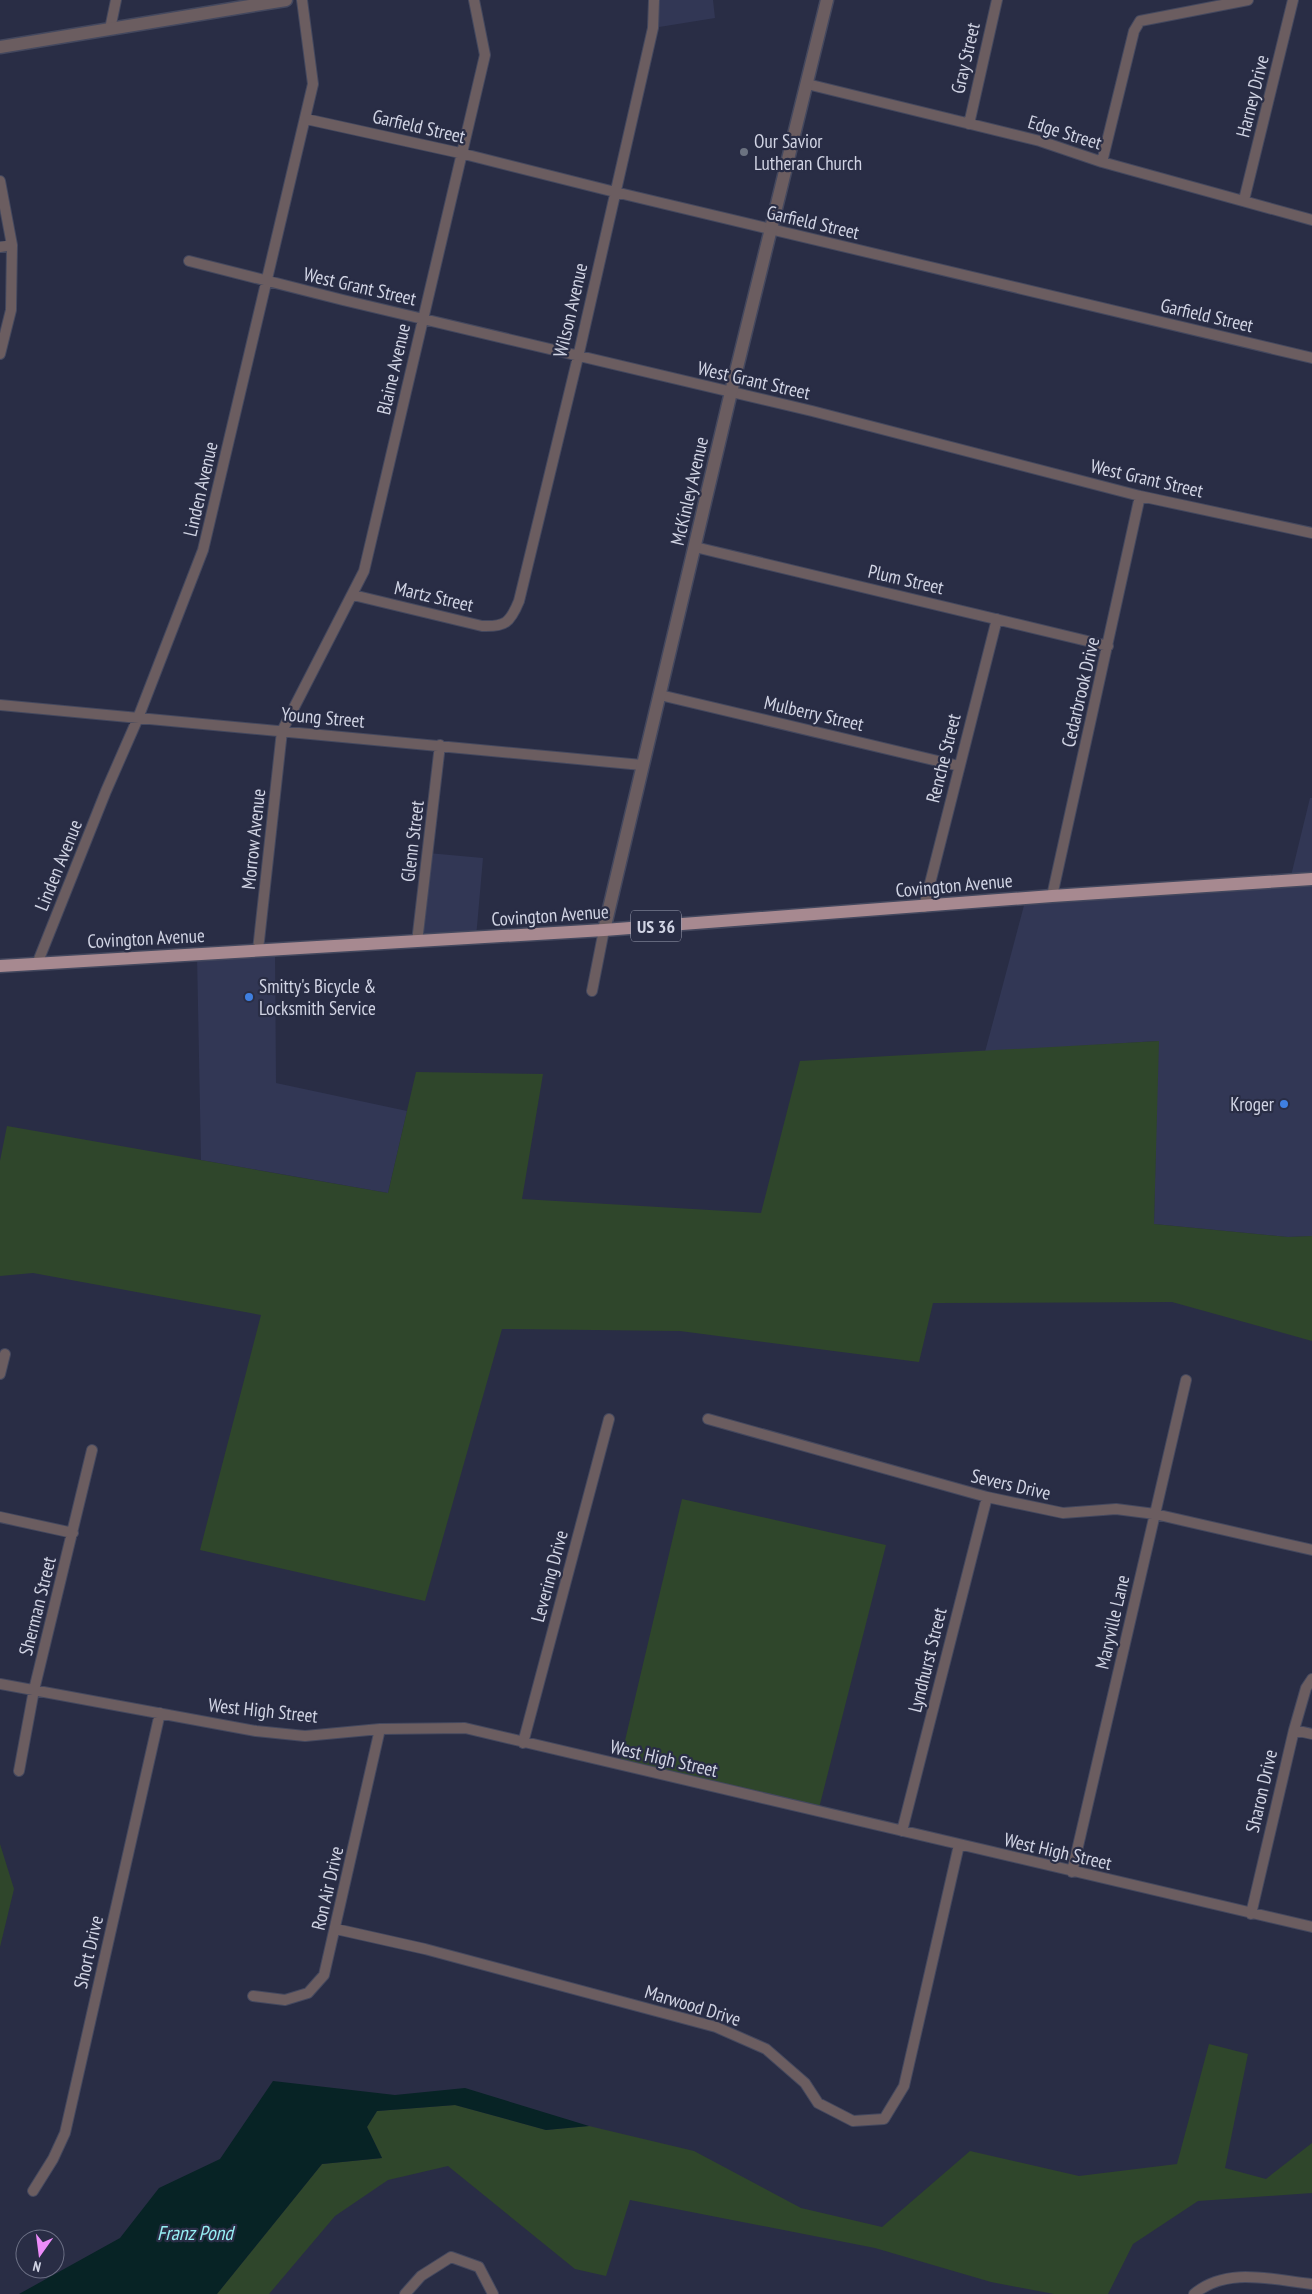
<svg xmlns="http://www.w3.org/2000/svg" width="1312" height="2294" viewBox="0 0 1312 2294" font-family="'PT Sans Narrow',sans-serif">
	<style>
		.built { fill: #323755 }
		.green { fill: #2f462b }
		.water { fill: #072325 }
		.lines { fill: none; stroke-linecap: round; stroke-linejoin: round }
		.minor-casing { stroke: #44485e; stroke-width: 12 }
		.tertiary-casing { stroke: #44485e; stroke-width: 15 }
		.primary-casing { stroke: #44485e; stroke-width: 15 }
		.minor { stroke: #6b5d60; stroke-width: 10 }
		.tertiary { stroke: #6b5d60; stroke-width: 12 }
		.primary { stroke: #a78990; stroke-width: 12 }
		.worship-dot { fill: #6b7280; stroke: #292d45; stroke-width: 2 }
		.shop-dot { fill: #3f7fe0; stroke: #292d45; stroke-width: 2 }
		.labels { text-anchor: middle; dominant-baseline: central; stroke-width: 4.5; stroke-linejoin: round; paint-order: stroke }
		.shield { fill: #292d45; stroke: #9fa2b4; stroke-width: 1 }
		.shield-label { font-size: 18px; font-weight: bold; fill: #d1d4e4 }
		.street-label { font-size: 19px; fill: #d1d4e4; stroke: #292d45 }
		.poi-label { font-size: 19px; fill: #d1d4e4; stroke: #292d45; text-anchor: start }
		.water-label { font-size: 20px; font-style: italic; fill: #96eef3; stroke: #292d45 }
	</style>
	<rect width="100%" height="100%" fill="#292d45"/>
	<path class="built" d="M654 0H713L715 18 653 28Z
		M1310 798H1312V1236L1288 1237 1154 1224 1158 1041 985 1052 1026 898 1290 880Z
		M428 853 483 858 476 938 417 942Z
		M275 949 276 1083 407 1111 388 1193 201 1160 197 954Z"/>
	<path class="green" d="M1159 1041 1154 1224 1288 1237 1312 1236V1341L1172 1302 933 1303 919 1362 680 1331 502 1329 425 1601 200 1550 261 1315 33 1273 0 1276V1161L7 1126 388 1193 416 1072 543 1074 522 1199 761 1213 800 1061Z
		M682 1499 886 1545 818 1812 619 1766Z
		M0 1844 14 1889 0 1947Z
		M1209 2044 1248 2054 1225 2168 1266 2179 1312 2143V2193L1198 2201 1133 2244 1108 2294H1054L991 2282 875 2248 630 2200 606 2276 575 2269 448 2166 388 2180 335 2216 269 2294H217L322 2164 382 2158 367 2127 377 2111 455 2105 546 2130 589 2126 694 2151 801 2208 882 2227 970 2151 1079 2176 1177 2164Z"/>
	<path class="water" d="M273 2081 395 2095 465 2088 589 2126 546 2130 455 2105 377 2111 367 2127 382 2158 322 2164 217 2294H19L120 2238 159 2188 220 2159Z"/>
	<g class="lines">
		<g class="minor-casing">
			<path id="minor" d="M110 29 116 0
				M807 84 1040 141 1102 162 1312 220
				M306 119 460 153 615 192 1312 358
				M969 124 997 0
				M1102 162 1134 31 1140 21 1248 0
				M0 181 12 245 11 310 0 354
				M1244 200 1293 0
				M0 247 12 245
				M189 261 343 300 812 411 1140 496 1312 533
				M695 547 1108 646
				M353 595 482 626C505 627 510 623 519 601L578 357 653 28 654 0
				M660 695 959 766
				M0 705 642 765
				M1052 896 1140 496
				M924 907 997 619
				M417 942 440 745
				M258 950 282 731 364 571 485 55 474 0
				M37 964 106 791 138 718 203 550 313 84 302 0
				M592 991 604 930
				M0 1374 5 1354
				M708 1419 987 1497 1063 1513 1116 1509 1155 1514 1312 1550
				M0 1517 73 1533
				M0 1684 256 1731 305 1736 380 1729 465 1728 1312 1927
				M1294 1730 1312 1734
				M523 1743 609 1419
				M19 1771 34 1690 92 1450
				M902 1831 987 1497
				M1072 1872 1186 1380
				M1251 1914 1294 1730 1306 1688 1312 1679
				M336 1929 425 1949 716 2027 766 2049 805 2083 818 2103 853 2121 884 2119 904 2086 959 1845
				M253 1996 285 2000 308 1993 324 1975 380 1729
				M33 2191 53 2159 65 2133 160 1713
				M405 2294 421 2276 451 2257 479 2267 493 2294
				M1194 2294C1227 2266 1273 2280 1312 2284"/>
		</g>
		<g class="tertiary-casing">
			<path id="tertiary" d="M0 47 286 0
				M604 930 731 392 827 0"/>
		</g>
		<g class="primary-casing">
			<path id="primary" d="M0 966 604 930 1052 896 1312 879"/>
		</g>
		<use href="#minor" class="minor"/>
		<use href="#tertiary" class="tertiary"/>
		<use href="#primary" class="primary"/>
	</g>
	<circle class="worship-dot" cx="744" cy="152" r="5"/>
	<g class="shop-dot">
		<circle cx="249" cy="997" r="5"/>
		<circle cx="1284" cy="1104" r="5"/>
	</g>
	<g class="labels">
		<rect class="shield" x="631" y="910.5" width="50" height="31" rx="4"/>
		<g class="shield-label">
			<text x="656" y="926">US 36</text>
		</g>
		<g class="street-label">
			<text transform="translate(965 58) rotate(-77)">Gray Street</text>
			<text transform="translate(1252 96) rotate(-76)">Harney Drive</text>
			<text transform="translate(419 126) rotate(13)">Garfield Street</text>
			<text transform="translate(1065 132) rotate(17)">Edge Street</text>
			<text transform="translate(813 222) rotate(13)">Garfield Street</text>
			<text transform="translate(360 286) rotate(13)">West Grant Street</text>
			<text transform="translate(570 310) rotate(-77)">Wilson Avenue</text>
			<text transform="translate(1207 315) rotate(13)">Garfield Street</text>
			<text transform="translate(393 369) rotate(-77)">Blaine Avenue</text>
			<text transform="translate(754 380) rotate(13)">West Grant Street</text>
			<text transform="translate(1147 478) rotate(13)">West Grant Street</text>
			<text transform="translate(200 489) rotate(-77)">Linden Avenue</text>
			<text transform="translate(689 491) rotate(-77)">McKinley Avenue</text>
			<text transform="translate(906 579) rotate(13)">Plum Street</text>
			<text transform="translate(434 596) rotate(13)">Martz Street</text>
			<text transform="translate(1080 692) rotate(-77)">Cedarbrook Drive</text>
			<text transform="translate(814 713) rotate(13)">Mulberry Street</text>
			<text transform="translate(323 717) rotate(5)">Young Street</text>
			<text transform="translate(943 758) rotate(-76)">Renche Street</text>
			<text transform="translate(253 839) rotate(-84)">Morrow Avenue</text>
			<text transform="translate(412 841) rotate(-83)">Glenn Street</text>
			<text transform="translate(58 865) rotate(-68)">Linden Avenue</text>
			<text transform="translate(954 885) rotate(-5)">Covington Avenue</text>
			<text transform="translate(550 915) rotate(-4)">Covington Avenue</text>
			<text transform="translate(146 938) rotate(-3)">Covington Avenue</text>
			<text transform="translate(1011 1484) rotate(13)">Severs Drive</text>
			<text transform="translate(549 1576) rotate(-75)">Levering Drive</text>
			<text transform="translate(37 1606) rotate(-76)">Sherman Street</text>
			<text transform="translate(1112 1622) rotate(-77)">Maryville Lane</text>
			<text transform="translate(927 1660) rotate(-76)">Lyndhurst Street</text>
			<text transform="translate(263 1710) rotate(6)">West High Street</text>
			<text transform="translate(664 1758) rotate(13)">West High Street</text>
			<text transform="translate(1261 1791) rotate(-77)">Sharon Drive</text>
			<text transform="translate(1058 1851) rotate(13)">West High Street</text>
			<text transform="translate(327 1888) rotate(-77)">Ron Air Drive</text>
			<text transform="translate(88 1952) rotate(-77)">Short Drive</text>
			<text transform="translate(693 2005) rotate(17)">Marwood Drive</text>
		</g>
		<g class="poi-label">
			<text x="754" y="141">Our Savior<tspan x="754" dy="22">Lutheran Church</tspan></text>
			<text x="259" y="986">Smitty's Bicycle &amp;<tspan x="259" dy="22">Locksmith Service</tspan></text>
			<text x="1274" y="1104" text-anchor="end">Kroger</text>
		</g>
		<g class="water-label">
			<text x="195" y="2233">Franz Pond</text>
		</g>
	</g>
	<g transform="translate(40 2254) rotate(194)"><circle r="24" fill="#292d45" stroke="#6c7085"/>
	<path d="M0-4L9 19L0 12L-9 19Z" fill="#ed8cf9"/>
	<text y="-8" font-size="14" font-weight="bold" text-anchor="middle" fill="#d1d4e4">N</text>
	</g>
</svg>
